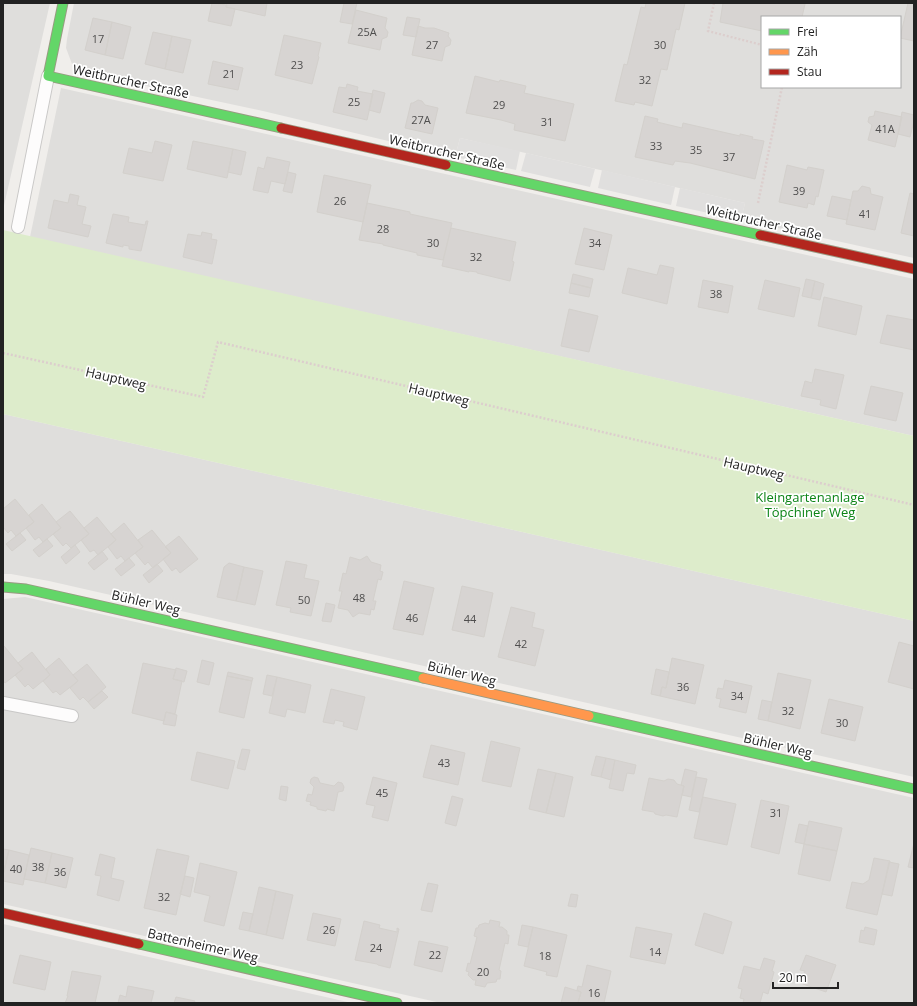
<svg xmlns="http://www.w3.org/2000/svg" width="917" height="1006" font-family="'Open Sans',sans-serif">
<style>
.residential{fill:#dfdedc;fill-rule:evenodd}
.grass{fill:#ddeccb}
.parking{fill:#e0dfde}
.building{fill:#d7d4d2;stroke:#d3d0cc}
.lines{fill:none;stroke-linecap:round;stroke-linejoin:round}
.lane-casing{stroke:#c9c8c7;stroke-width:14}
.fast-casing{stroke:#999a82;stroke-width:11}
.slow-casing{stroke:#999a82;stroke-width:11}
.jam-casing{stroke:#999a82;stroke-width:11}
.path{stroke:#dccecd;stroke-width:2.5;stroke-dasharray:2 2;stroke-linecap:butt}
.lane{stroke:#fdfcfc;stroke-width:12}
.fast{stroke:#63d668;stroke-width:9}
.slow{stroke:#ff974d;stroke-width:9}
.jam{stroke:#b3261e;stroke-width:9}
.labels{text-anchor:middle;stroke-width:3.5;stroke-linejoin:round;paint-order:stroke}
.number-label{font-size:11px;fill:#4f4e4e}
.street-label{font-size:13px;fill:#222;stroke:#fff}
.park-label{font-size:13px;fill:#0c8416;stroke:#fff}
</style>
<rect width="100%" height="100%" fill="#f0eeeb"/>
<path class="residential" d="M3,3H50L3,210Z
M74,3H914V258L741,220L745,203L460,138L455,157L263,111L85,73L78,69L72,64L66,48L67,39ZM762,17H900V87H762Z
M61,88L914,279V436L30,237Z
M3,414L914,621V777L49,581L11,574H3Z
M25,597L914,798V1003H441L3,904V599Z
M3,924L352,1003H3Z"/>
<path class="grass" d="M3,230L914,436V621L3,414Z"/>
<path class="parking" d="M460,138L520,151L516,170L455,157Z
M526,153L595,169L590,187L521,171Z
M602,170L675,187L671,205L598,188Z
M680,188L745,203L741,220L676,206Z"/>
<path class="building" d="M212,3L227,5L226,7L235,9L231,26L208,21Z
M227,3H267L265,16L226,7Z
M344,3H357L352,24L340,22Z
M646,3H685L679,30L676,29L667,70L661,69L652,106L635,102L634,105L615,101L624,64L627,65L641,7L645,8Z
M723,3H800L805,4L802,17H762V31L720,22Z
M908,3L914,4V41L900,38Z
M356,10L387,18L385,28L388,32L387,37L382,39L380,50L348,43Z
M407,17L420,19L416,37L403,35Z
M93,18L112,22L105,55L85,50Z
M112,22L131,27L123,59L105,55Z
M418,26L425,28H434L449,33L448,36L451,40L450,45L445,47L442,61L412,55Z
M153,32L172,36L165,69L145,64Z
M284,35L321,43L318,56L319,57L312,84L275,75Z
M172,36L191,40L183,73L165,69Z
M213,61L243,68L238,90L208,84Z
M475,76L499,82L500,80L526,86L524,93L574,104L565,141L514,130L515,124L501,120L466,113Z
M347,84L358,87L357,91L373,94L367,120L333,112L339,87L346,88Z
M373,90L385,93L380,113L369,110Z
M418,100L422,101L425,105L438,108L432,134L405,128L411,103H413Z
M875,111L902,117L895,147L868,140L872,125L868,122L869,117L874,116Z
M902,112L914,115V121L910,137L898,134Z
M645,116L658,119L657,122L682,128L683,123L740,136V134L753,137L752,139L764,141L755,179L690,163L675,161L673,165L635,157Z
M155,141L172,145L163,181L123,173L129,148L152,153Z
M193,141L233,149L227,178L187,169Z
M233,149L246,152L241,175L228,172Z
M267,157L290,162L285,184L271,181L268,193L253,190L258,167L264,169Z
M787,165L807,170L808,167L824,170L818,197L816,196L814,205L808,203L807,208L779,202Z
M288,172L296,174L292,193L283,191Z
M324,175L371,185L363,222L317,212Z
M862,186L870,188L871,194L883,197L875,230L846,224L853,191H858Z
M910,193L914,194V236L901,233Z
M70,194L79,196L77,205L86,207L82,224L91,226L88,237L48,228L54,200L68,203Z
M832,196L851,200L847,220L827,216Z
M367,203L410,212V214L452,223L443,260L417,255V253L383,245V244L359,240Z
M113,214L129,217L128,222L145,225L146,221H148L141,251L129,249V246L123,245V247L106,243Z
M451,228L516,242L512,261L514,262L510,281L477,273V272L469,271V272L442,266Z
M584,228L612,235L604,270L575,264Z
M202,232L212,234L211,239L217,240L212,264L183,257L188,234L201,236Z
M660,265L674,268L667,304L622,293L628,268L657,275Z
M573,274L593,279L591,288L571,283Z
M806,279L815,281L811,298L802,296Z
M703,280L733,286L728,313L698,307Z
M765,280L800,288L794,317L758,309Z
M815,281L824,284L820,300L811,298Z
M571,283L591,288L589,297L569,293Z
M824,297L862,306L856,335L818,326Z
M569,309L598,316L589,352L561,346Z
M887,315L914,320V350L880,343Z
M815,369L844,375L836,409L820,405L821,400L801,396L805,381L812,383Z
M871,386L903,393L896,421L864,414Z
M15,499L34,522L16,536L11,530L8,533L3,527V509Z
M42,504L61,528L43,542L39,537L35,540L26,528L34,522L29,515Z
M70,511L89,534L71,548L66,543L63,546L53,534L61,528L56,522Z
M97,517L116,540L98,555L94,550L90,552L81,540L89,534L84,528Z
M124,523L143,547L125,561L121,556L117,559L108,547L116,540L111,534Z
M152,530L171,553L153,568L148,562L145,565L135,553L143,547L138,540Z
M20,533L26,540L12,551L6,544Z
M179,536L198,559L180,573L176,568L172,571L163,559L171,553L165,547Z
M47,539L53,546L39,557L33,550Z
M75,545L80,552L66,564L61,557Z
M102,551L108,559L94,570L88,563Z
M367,556L371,562L381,565L380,571L383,572L381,580L378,579L373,601H376L374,610L371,609L370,615L359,613L353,617L348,610L338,608L342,591H339L343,573L346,574L350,557L360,560Z
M129,558L135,565L121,576L115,569Z
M286,561L307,565L304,578L319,581L311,616L290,612L291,608L276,605Z
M229,563L244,567L236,601L217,597L224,567Z
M157,564L163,571L149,583L143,575Z
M244,567L263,571L255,605L236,601Z
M404,581L434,588L423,635L393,629Z
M462,586L493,593L484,637L452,630Z
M326,603L335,605L331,622L322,621Z
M511,607L535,613L532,627L544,630L535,666L498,657Z
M899,642L914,646V689L888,682Z
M4,646L23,669L5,683L3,680V647Z
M32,652L50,675L33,689L28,684L25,687L15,675L23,669L18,663Z
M59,658L78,681L60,695L56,691L53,693L43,681L50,675L46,669Z
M672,658L704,665L695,704L660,696L662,687L666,688Z
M202,660L214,663L209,685L197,682Z
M143,663L176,670L173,679L182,681L175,714L166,712L164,721L132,713Z
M87,664L106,687L88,702L83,697L80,700L70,688L78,681L73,675Z
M176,668L187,671L184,682L173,679Z
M656,669L669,672L666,688L662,687L660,696L651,694Z
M228,672L253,678L252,681L227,676Z
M778,673L811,680L800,729L768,721Z
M267,675L277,677L272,696L263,694Z
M227,676L252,681L244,718L219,712Z
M277,677L311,685L305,713L287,709L285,717L269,713Z
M725,680L752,686L746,713L719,707L721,699L716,698L718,688L723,689Z
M331,689L365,697L357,730L343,726L344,722L335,720L334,724L323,722Z
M102,691L108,697L94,709L88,702Z
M829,699L863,707L855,741L821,733Z
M762,700L772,702L768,721L758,719Z
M166,712L177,715L175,726L163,724Z
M491,741L520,748L511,787L482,781Z
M431,745L465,753L458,785L423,777Z
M242,749L250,750L245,770L237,768Z
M197,752L235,761L228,789L191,780Z
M596,756L606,758L601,777L591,775Z
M606,758L615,760L611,780L601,777Z
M615,760L636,765L634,774L627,773L623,791L609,788Z
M538,769L556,773L546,813L529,809Z
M685,769L697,772L691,797L682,795L684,786L681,785Z
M556,773L573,777L564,817L546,813Z
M314,777L318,778L320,783L334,786L338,782L342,783L344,787L343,791L338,792L334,811L327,809L326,811L317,809V807L310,805L311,802L306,801L308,794L312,795L314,787L310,783L311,779Z
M373,777L397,783L388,821L372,817L375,806L366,804Z
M696,777L707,779L699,812L689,810Z
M649,778L664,781L668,779L674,780L677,784L684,786L677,817L666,815L663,816L655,814L654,812L642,810Z
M281,786L288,787L286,801L279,799Z
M452,796L463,799L456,826L445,823Z
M703,797L736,804L727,845L694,838Z
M761,800L789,806L779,854L751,847Z
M809,821L842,828L837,851L804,844Z
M799,824L808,826L804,844L795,842Z
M914,843V868L908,867Z
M804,844L837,851L830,881L798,874Z
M31,848L52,853L45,883L24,879Z
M3,849L9,850L3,875Z
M157,849L189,856L176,915L144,908Z
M9,850L29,855L23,885L3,881V875Z
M52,853L73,858L66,888L45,883Z
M100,854L115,858L111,878L124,881L119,901L97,895L101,876L95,875Z
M874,858L890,861L877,915L846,908L852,882L863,884L869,880Z
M889,862L899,864L892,896L882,894Z
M200,863L237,872L224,926L204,921L210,896L194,892Z
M185,876L194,878L190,897L180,894Z
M428,883L438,885L432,912L421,910Z
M259,887L276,891L266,935L249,931Z
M276,891L293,895L283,939L266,935Z
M571,894L578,895L576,907L568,906Z
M243,912L253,914L249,931L239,929Z
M313,913L341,919L335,946L307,940Z
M704,913L732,922L723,954L695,945Z
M490,920L500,922L499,927H502L507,931V935H509L508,944L505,943L499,970L501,971L500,979H497L496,982L487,983L485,987L475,985L476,980H473L468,975L469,972L466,971L468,963L470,964L477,937L474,936L476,928H478L479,925L485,923L489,924Z
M364,921L380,925L379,928L397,932V928L399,929L390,968L378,965L377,964L355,960Z
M522,925L533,927L528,947L518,945Z
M533,927L567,935L557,977L546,975L547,972L524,966Z
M636,927L672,934L665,964L630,957Z
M865,927L877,930L874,945L859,942L861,930L864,931Z
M419,941L448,947L442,972L414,965Z
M20,955L51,962L45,990L13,983Z
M806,955L836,965L826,992L800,983L805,971L800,970Z
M764,958L775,961L772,971L774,972L768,994L763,992L760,1003H743L744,999L740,998L742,989L738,988L744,966L760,970Z
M587,965L611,971L604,1003H578L581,992L577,990L578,986L582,987Z
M72,971L101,976L95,1003H65L68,996H67Z
M128,986L154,991L151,1003H118L120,995L126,997Z
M565,987L581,992L578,1003H561Z
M176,997L195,1001L194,1003H174Z"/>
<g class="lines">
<defs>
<path id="lane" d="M18,227L48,76
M3,703L72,716"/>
<path id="fast" d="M63,3L48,76L281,128
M446,165L760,235
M3,587L26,589L423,678
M589,716L914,789
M139,944L397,1003"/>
<path id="slow" d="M423,678L589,716"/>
<path id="jam" d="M281,128L446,165
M760,235L914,269
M3,913L139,944"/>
</defs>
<use href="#lane" class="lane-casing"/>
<use href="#fast" class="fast-casing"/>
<use href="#slow" class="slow-casing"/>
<use href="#jam" class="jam-casing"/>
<path class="path" d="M714,3L708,31L762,45
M758,203L782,87
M3,353L203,397L218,342L914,505"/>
<use href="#lane" class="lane"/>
<use href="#fast" class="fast"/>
<use href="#slow" class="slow"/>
<use href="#jam" class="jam"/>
</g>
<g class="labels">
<g class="number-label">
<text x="367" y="36">25A</text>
<text x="98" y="43">17</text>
<text x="432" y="49">27</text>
<text x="660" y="49">30</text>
<text x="297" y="69">23</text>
<text x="229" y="78">21</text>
<text x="645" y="84">32</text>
<text x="354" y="106">25</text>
<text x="499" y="109">29</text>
<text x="421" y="124">27A</text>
<text x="547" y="126">31</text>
<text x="885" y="133">41A</text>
<text x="656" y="150">33</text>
<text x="696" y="154">35</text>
<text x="729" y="161">37</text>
<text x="799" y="195">39</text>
<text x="340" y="205">26</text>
<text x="865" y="218">41</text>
<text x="383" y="233">28</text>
<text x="433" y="247">30</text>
<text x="595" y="247">34</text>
<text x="476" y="261">32</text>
<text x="716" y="298">38</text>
<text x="359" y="602">48</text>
<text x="304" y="604">50</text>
<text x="412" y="622">46</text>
<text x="470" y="623">44</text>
<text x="521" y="648">42</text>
<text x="683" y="691">36</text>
<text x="737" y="700">34</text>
<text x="788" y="715">32</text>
<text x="842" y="727">30</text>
<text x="444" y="767">43</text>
<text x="382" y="797">45</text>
<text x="776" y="817">31</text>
<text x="38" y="871">38</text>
<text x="16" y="873">40</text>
<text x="60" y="876">36</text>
<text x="164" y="901">32</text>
<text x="329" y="934">26</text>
<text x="376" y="952">24</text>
<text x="655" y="956">14</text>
<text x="435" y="959">22</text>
<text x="545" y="960">18</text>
<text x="483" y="976">20</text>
<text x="594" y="997">16</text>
</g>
<g class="street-label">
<text transform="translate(131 81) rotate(12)" y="5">Weitbrucher Straße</text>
<text transform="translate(447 152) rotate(13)" y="5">Weitbrucher Straße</text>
<text transform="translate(764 222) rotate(13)" y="5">Weitbrucher Straße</text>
<text transform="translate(116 378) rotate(13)" y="5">Hauptweg</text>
<text transform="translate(439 394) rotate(13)" y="5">Hauptweg</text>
<text transform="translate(754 468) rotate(13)" y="5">Hauptweg</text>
<text transform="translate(146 602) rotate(13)" y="5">Bühler Weg</text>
<text transform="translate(462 673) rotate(13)" y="5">Bühler Weg</text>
<text transform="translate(778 745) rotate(13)" y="5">Bühler Weg</text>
<text transform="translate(203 945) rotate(13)" y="5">Battenheimer Weg</text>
</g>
<g class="park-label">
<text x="810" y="502">Kleingartenanlage<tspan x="810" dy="15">Töpchiner Weg</tspan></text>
</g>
</g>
<rect width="917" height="1006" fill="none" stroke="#222222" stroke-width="8"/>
<rect x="761" y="16" width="140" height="72" fill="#ffffff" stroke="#a7a7a7"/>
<rect x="769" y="29" width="20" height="6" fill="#63d668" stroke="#a7a7a7"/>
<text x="797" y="36" font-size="12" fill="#222222">Frei</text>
<rect x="769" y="49" width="20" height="6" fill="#ff974d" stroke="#a7a7a7"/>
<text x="797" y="56" font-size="12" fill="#222222">Zäh</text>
<rect x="769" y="69" width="20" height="6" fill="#b3261e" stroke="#a7a7a7"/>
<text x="797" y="76" font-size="12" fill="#222222">Stau</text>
<path d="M773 982v6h65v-6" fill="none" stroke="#222222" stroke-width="2"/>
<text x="779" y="982" font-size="12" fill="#222222" stroke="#ffffff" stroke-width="3" paint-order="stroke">20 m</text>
</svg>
